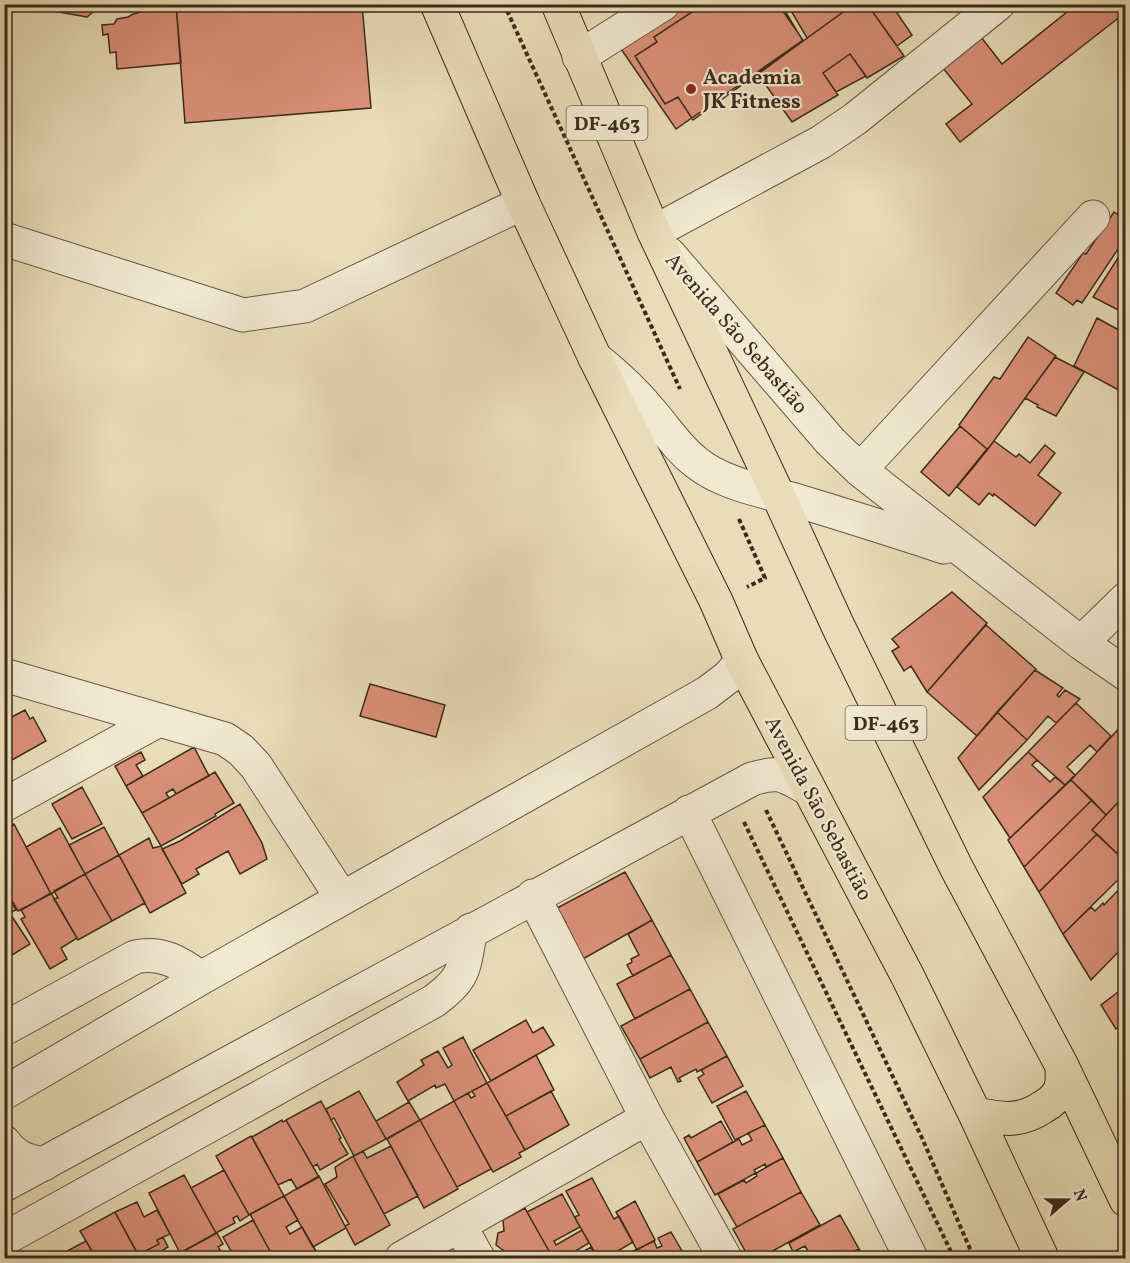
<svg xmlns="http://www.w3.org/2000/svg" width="1130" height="1263" font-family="Vollkorn,serif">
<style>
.building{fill:#db9079;stroke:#3d2a1a;stroke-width:1.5}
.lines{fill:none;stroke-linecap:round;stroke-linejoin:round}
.minor-casing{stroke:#685742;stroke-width:35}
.major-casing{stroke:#3d2a1a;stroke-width:35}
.path{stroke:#3d2a1a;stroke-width:4;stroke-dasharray:4.5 3;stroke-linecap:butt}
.minor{stroke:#f1e9d2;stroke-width:33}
.major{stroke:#e9ddb9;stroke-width:33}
.poi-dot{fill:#8f2418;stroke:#f1e9d2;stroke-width:2}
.labels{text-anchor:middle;stroke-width:4.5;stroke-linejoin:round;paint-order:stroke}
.shield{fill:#f1e9d2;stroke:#736351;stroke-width:1.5}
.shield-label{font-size:20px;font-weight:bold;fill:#3d2a1a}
.poi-label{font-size:21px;font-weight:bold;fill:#3d2a1a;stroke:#f1e9d2;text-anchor:start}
.street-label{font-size:21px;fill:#3d2a1a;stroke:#f1e9d2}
</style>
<rect width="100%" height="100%" fill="#e9ddb9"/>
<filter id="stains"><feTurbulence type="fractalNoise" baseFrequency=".00333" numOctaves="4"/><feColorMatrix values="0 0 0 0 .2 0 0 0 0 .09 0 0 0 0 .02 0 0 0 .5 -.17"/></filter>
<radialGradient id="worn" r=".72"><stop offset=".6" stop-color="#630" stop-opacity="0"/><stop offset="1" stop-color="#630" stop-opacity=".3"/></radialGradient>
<path class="building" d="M13,4H98V8L87,17Z
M156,4H176L181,63L117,69L116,52L110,53L108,34L103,35L102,25L114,24L117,19L128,17L133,14L138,13V12L146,11V8H156Z
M176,4H362L371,108L185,123Z
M688,4H778L803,40L676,129L621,49Z
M704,4H781L803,41L693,120L678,97L665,104L635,56L657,42L654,37Z
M787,4H842L846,10L807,38Z
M854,4H867L904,56L867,78L850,54L823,73L838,95L792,122L758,74Z
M867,4H891L912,35L897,46Z
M1077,4H1126V12L960,142L946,124L972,104L942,67L981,37L1002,64Z
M850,54L866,76L836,92L823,73Z
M1114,212L1126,220V237L1082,303L1077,300L1073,305L1056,293L1083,253L1086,254Z
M1123,250L1126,251V314L1093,297Z
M1097,318L1126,334V394L1074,366Z
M1028,337L1056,356L988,449L967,475L987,449L959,425L994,377L1000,379Z
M1055,357L1084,372L1056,416L1037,407L1038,405L1025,398Z
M960,426L987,449L949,496L921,472Z
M994,441L1016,457L1019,454L1030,463L1045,445L1055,453L1038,475L1061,493L1035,526L994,494L993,496L989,493L979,505L957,487Z
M952,592L987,623L927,692L911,666L904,671L892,651L899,647L892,639Z
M986,625L1036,669L977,736L927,692Z
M1035,670L1063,688L1057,695L1059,697L1065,690L1080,699L1056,723L1048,716L1027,740L997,712Z
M370,684L445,705L436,737L360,716Z
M1076,703L1111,736L1097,752L1090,745L1067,767L1075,775L1065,785L1028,752Z
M25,710L30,719L33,717L46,741L12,760L4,747V721Z
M997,712L1027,740L979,790L958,758Z
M1126,721V794L1106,815L1071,780Z
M194,747L209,776L176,794L173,789L166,793L169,798L142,813L126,786Z
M141,752L145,760L136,765L143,776L126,786L115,766Z
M1028,752L1037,760L1032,765L1050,782L1055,777L1065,785L1010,838L983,797Z
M215,772L234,803L215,814L216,816L161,846L142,813Z
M1071,780L1092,800L1024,867L1008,840Z
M82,787L102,824L72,839L52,804Z
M1126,794V862L1092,830Z
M1092,800L1106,815L1092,830L1097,834L1039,892L1024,867Z
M240,804L262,843L267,859L240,874L228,851L196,869L199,874L182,884L162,849L180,841Z
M14,824L51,894L18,911L4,887V829Z
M104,827L119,855L85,874L69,845Z
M60,828L85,874L51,894L26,847Z
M1097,834L1126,862V872L1063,934L1039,892Z
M149,838L153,848L161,846L186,893L150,913L119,855Z
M119,855L145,903L112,921L85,874Z
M625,872L652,920L583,959L563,924L566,923L557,908Z
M85,874L112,921L78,940L54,899L58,898L54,891Z
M1126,882V944L1091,980L1063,934L1091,907L1095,911L1103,903L1104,905Z
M4,887L16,910L4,916Z
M51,893L77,938L61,948L67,959L50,969L21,919L25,917L21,910Z
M11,915L30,944L4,960V919Z
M652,920L671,955L633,976L627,965L632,962L631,959L639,955L628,934Z
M671,955L690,989L635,1019L617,984Z
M1126,986V1022L1116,1029L1101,1005Z
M690,989L708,1022L640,1059L621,1026Z
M526,1020L533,1033L543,1027L554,1045L491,1081L473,1050Z
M708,1022L727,1056L697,1072L696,1069L679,1078L681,1081L678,1082L671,1067L650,1078L640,1059Z
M463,1037L487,1083L454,1101L445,1084L436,1088L435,1085L408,1101L397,1082L424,1065L421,1060L438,1051L448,1068L452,1065L443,1048Z
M536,1055L554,1090L506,1116L487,1083Z
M727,1056L743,1086L712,1103L698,1078L704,1074L701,1070Z
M487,1083L525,1150L519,1153L521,1157L493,1172L454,1101L468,1093L471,1098L475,1096L472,1091Z
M359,1091L386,1139L354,1156L334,1118L331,1120L326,1109Z
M551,1091L569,1125L525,1150L506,1116Z
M746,1091L765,1125L735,1140L717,1106Z
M321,1101L341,1138L339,1139L348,1154L320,1170L317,1164L313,1167L286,1120Z
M454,1101L491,1169L457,1187L420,1120Z
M409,1102L420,1120L386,1139L376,1121Z
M282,1120L283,1122L286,1120L319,1177L297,1189L291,1179L278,1185L252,1137Z
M420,1120L458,1189L424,1208L387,1139Z
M721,1121L733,1142L697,1162L684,1138L689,1135L691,1138Z
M765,1125L783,1158L766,1167L765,1164L754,1170L756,1173L715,1195L697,1162L739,1139L742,1145L752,1140L748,1133Z
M251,1136L284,1196L249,1215L216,1156Z
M391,1146L418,1196L384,1214L353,1156L363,1151L367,1158Z
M353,1156L390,1225L355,1245L345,1226L349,1224L325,1184L337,1177L335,1167Z
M783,1158L801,1192L737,1227L718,1194L744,1180L746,1183L757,1176L756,1173Z
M224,1170L249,1215L240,1221L237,1216L233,1218L235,1223L216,1233L191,1188Z
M184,1175L216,1233L180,1253L149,1193Z
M319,1176L346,1228L313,1247L284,1196Z
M592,1178L614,1219L619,1216L633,1242L616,1252L619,1258H598L576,1220L575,1217L579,1215L566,1191Z
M801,1192L820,1225L760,1258H749L733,1229Z
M562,1194L580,1227L554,1241L556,1245L582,1230L589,1243L577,1250L579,1254L591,1247L598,1258H553L527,1212Z
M284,1196L298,1220L286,1227L290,1234L302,1227L320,1258H274L265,1242L250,1214Z
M635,1201L655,1240L637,1250L616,1212Z
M137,1202L144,1217L157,1210L170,1234L157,1240L159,1244L138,1255L115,1212Z
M525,1208L541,1237L553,1258H508L504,1251L496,1245L498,1233L504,1231L503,1220Z
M115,1212L140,1258H96L80,1231Z
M840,1215L859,1249L841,1258H812L805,1246L793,1252L789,1243Z
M253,1220L265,1242L274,1258H235L223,1237Z
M671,1232L686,1258H619L654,1241L657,1248L662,1246L658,1238Z
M217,1233L223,1244L218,1247L225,1258H186L182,1252Z
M163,1237L168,1247L163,1250L167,1257L163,1258H140L138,1255L159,1244L157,1240Z
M86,1241L96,1258H54Z
M859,1249L865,1258H841Z"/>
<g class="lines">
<defs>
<path id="minor" d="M579,57L663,4
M654,232L821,142L855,119L998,4
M4,239L243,315L305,306L523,203
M669,254L830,441L860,470L1081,643L1126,674
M595,358C615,374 634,391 651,412C666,429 678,449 697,463C723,484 764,491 795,500C845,515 895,531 944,547
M860,470L1093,217
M1081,643L1126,599
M4,675L225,739L241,750L256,766L342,898
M4,805L157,721
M689,812L911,1258
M533,896L647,1118L725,1258
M4,1029L135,957C162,951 180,963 201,978
M4,1093L201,978L707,693L728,677L742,661
M4,1142C15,1157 26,1161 44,1164
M4,1185L752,779C781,770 784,776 809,789
M460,1226L478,1258
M4,1239L434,1001C467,977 463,968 471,930
M402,1258L647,1118"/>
<path id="major" d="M437,4L523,203L595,358L716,601L742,661L908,977L975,1114L1042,1258
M558,4L654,232L778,495L838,626L956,867L1062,1066L1126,1200
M975,1114C1002,1119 1019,1123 1043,1107C1050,1103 1057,1097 1060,1090C1063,1083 1062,1073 1062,1066"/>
</defs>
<use href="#minor" class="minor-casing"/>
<use href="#major" class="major-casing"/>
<path class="path" d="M504,4L680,389
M739,519L765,578L747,587
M766,810L922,1138L974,1258
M744,822L954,1258"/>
<use href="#minor" class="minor"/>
<use href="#major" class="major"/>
</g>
<circle class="poi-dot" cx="691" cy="89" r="6"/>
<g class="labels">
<g class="shield">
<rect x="566.5" y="106" width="81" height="34" rx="4.5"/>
<rect x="845.5" y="706" width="81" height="34" rx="4.5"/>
</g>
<g class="shield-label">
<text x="607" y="130">DF-463</text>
<text x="886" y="730">DF-463</text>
</g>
<g class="poi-label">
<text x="703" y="84">Academia<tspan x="703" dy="24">JK Fitness</tspan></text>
</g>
<g class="street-label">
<text transform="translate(737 333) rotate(49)" y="7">Avenida São Sebastião</text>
<text transform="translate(819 808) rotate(62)" y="7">Avenida São Sebastião</text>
</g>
</g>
<rect width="1130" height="1263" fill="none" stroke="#e9ddb9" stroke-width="24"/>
<rect x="6" y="6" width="1118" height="1251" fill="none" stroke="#3d2a1a" stroke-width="3"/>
<rect x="12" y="12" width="1106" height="1239" fill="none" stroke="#3d2a1a" stroke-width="1.5"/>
<g transform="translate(1067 1200) rotate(70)" stroke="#f1e9d2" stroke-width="4.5" paint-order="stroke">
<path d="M0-4.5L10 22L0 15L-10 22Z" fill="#3d2a1a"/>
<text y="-9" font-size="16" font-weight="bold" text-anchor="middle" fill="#3d2a1a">N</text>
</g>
<rect width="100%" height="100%" filter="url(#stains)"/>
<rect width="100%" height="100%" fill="url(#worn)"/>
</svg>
